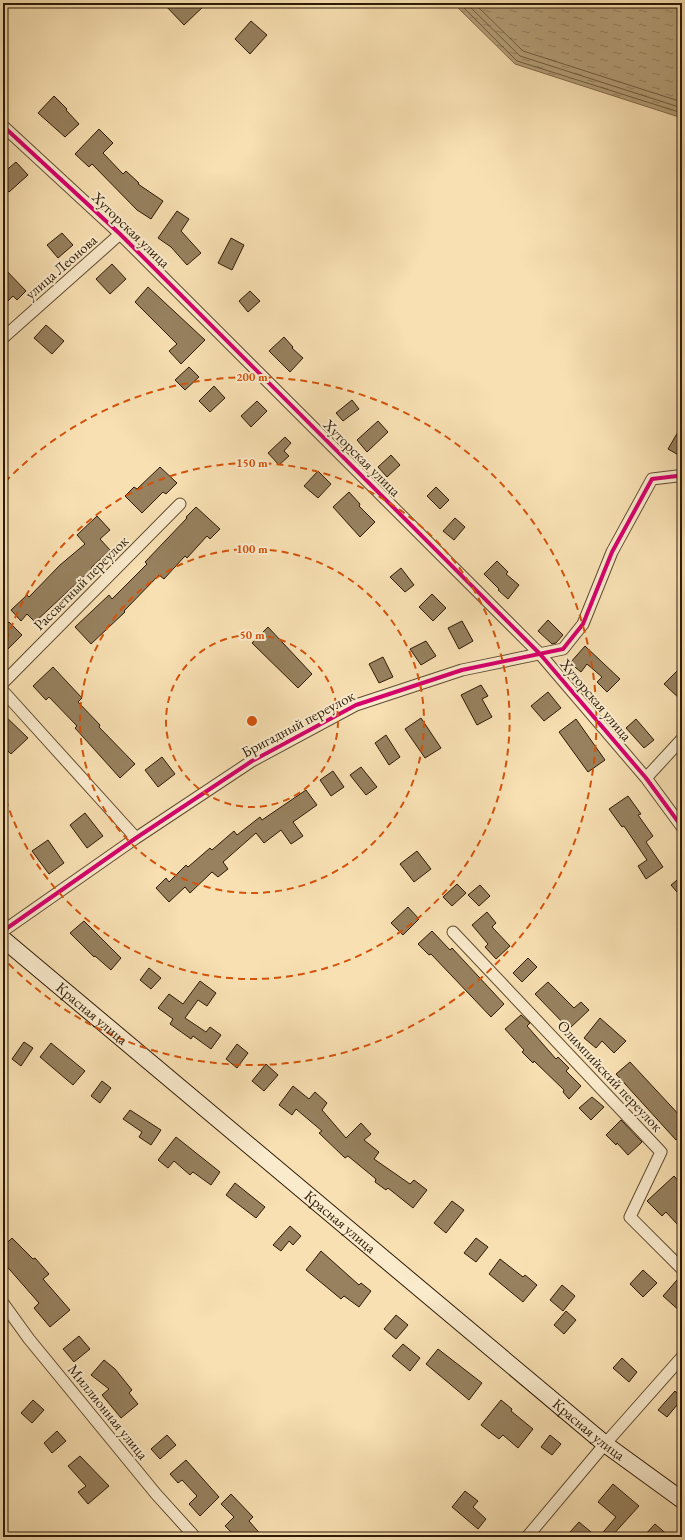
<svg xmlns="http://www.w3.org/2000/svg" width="685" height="1540" font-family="'EB Garamond',serif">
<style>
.water{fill:url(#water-ripples);stroke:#7e6949}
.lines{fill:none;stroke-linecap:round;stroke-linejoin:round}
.shore{stroke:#705c3e;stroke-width:1}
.building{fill:#97815f;stroke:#2e1a05}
.minor-casing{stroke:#604c30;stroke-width:13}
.secondary-casing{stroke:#2e1a05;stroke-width:18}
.minor{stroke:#faebcd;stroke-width:11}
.secondary{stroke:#faebcd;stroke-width:16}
.cycleway-casing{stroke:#faebcd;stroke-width:6}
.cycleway{stroke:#d6006c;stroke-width:4}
.ring{fill:none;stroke:#d5530b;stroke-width:2;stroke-dasharray:7 5}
.labels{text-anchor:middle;stroke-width:4;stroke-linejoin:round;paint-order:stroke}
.street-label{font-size:15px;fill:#2e1a05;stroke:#faebcd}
.centre{fill:#d5530b;stroke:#faebcd;stroke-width:2}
.ring-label{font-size:12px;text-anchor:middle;font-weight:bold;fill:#d5530b;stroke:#faebcd;stroke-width:4;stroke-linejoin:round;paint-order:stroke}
</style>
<defs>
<pattern id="water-ripples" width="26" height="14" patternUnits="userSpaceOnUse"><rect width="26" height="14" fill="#b39d77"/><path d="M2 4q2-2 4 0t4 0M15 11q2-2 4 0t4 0" fill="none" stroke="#927f60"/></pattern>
</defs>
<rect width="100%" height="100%" fill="#f8e0b2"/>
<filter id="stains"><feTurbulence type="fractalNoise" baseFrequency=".005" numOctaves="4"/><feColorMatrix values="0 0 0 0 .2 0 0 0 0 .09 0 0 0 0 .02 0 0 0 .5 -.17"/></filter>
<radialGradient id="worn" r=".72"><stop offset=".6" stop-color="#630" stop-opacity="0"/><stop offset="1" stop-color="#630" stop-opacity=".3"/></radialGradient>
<path class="water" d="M453,3H682V118L515,64Z"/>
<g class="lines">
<path class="shore" d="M459,3L517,61L682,113
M466,3L520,56L682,108
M474,3L523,51L682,102"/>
</g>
<path class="building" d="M163,3H207L184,25Z
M251,21L267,35L250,54L235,39Z
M54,96L67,109L66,110L79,124L65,137L38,113Z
M99,129L113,143L103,153L123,174L126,171L139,183L138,184L163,201L151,219L137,210L92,164L89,167L75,154Z
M16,162L28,175L9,192L3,186V173Z
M177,211L189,219L181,231L201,253L187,265L171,247L158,238Z
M62,233L73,245L58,258L47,245Z
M231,238L244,245L232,270L218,263Z
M112,264L126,279L110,294L96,279Z
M3,267L26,291L17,300L13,296L3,306Z
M148,287L205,340L181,364L169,351L177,344L135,302Z
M250,291L260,301L248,312L239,301Z
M46,325L64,341L52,354L34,338Z
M284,337L293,347L292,348L303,358L290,372L269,351Z
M189,367L199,377L185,390L175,380Z
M214,386L225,398L210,412L199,401Z
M352,400L359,409L343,421L336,413Z
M257,401L267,411L251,427L241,416Z
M378,421L388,432L367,452L357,440Z
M682,425V457L668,449Z
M285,437L291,443L284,451L289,456L279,465L268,453Z
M391,455L400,465L387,477L378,467Z
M160,467L177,483L166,494L163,492L142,513L125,496L134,487L137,489Z
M318,471L331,484L318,498L304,486Z
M436,487L449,500L440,509L427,496Z
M349,492L360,504L359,506L375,522L360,537L333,507Z
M196,507L220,529L210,539L207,536L187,558L185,556L164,579L159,575L124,611L125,612L91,644L75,627L109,595L112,599L147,564L145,562L187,518L186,517Z
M97,516L110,530L100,539L110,550L91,568L92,569L35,622L27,614L21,621L11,610L27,595L29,597L60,565L85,544L77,535Z
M455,518L465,527L454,540L443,531Z
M497,561L508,572L506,574L519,585L508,599L498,590L499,589L484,574Z
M401,568L414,585L405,592L390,577Z
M432,594L446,608L433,621L419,607Z
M548,620L563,635L556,643L552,644L538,631Z
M462,621L473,641L459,649L448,628Z
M9,622L22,635L3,654V627Z
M268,627L312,674L298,688L252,643Z
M426,641L436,656L421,665L410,649Z
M585,646L620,679L607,692L597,682L602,677L587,664L581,672L570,663Z
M383,657L393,677L379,683L369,664Z
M682,666V701L664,684Z
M53,667L82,698L78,702L100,725L99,727L135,764L120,778L75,728L77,726L49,697L46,700L33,686Z
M481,685L488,696L482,699L492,717L477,725L461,695Z
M548,692L561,708L544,721L531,706Z
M3,714L28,738L11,754L3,746Z
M421,718L441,748L425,758L405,729Z
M576,719L605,760L588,772L559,732Z
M636,719L654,740L644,748L626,728Z
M386,735L400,757L389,765L375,743Z
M162,757L175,774L158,787L145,770Z
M361,767L377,787L366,795L350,775Z
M333,771L344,787L331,796L320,780Z
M306,790L317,805L293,822L303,836L291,844L281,830L264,843L256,833L223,862L228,869L218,877L212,872L190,893L185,887L169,902L156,888L166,878L169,882L186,865L188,867L210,848L212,850L234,831L237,835L260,817L262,820Z
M628,796L641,814L638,815L653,836L646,842L663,867L646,879L638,866L647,860L624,826L622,827L609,809Z
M85,813L103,836L87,848L70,825Z
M48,840L64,863L49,874L32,851Z
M417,851L431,869L414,882L400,864Z
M682,876V898L671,885Z
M457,884L466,893L452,906L443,897Z
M480,885L490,896L479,906L468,895Z
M408,907L419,919L403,935L391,923Z
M487,912L496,923L492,927L510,946L496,959L485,947L488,944L472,925Z
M84,921L121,958L111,970L95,956L94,957L70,933Z
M432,931L450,950L452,948L504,1004L491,1017L431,954L429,955L418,944Z
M528,958L537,967L522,982L513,973Z
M149,968L161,978L151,989L140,980Z
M200,981L216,993L207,1006L198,1000L185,1018L206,1032L210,1027L221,1035L211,1049L193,1036L191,1039L170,1024L173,1019L158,1008L169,994L183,1004Z
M548,982L574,1008L581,1002L589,1010L569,1029L535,994Z
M521,1015L530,1023L527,1026L556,1059L558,1057L569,1068L566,1071L581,1086L569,1099L563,1092L564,1090L534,1061L533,1063L522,1052L524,1050L505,1029Z
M600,1018L626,1041L614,1053L602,1041L596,1048L584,1038Z
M24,1042L33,1048L21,1066L12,1059Z
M51,1043L85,1071L73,1085L40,1057Z
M237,1044L248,1053L237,1068L226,1059Z
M630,1062L682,1118V1134L676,1140L616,1074Z
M266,1064L278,1075L264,1091L252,1081Z
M102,1081L111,1088L100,1103L91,1096Z
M293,1086L309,1099L315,1092L327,1103L322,1110L346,1138L361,1123L371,1134L364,1140L379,1152L374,1159L410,1184L414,1180L427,1190L413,1208L388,1188L386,1190L375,1182L376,1179L348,1156L345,1158L319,1133L322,1131L296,1109L292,1115L279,1105Z
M592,1097L604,1107L591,1120L579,1108Z
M130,1110L161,1130L151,1145L139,1137L142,1132L123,1119Z
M621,1120L642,1142L628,1155L617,1143L616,1145L606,1135Z
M176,1137L220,1172L211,1185L193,1172L190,1175L174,1161L168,1168L158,1160Z
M674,1176L682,1185V1219L677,1224L666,1212L662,1216L647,1201Z
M235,1183L265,1207L256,1218L226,1195Z
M452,1201L464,1210L446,1233L434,1223Z
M290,1226L301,1236L293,1245L289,1241L281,1251L273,1245Z
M12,1238L33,1259L35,1258L49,1274L43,1279L70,1310L50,1327L34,1308L39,1303L3,1262V1247Z
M476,1238L488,1247L476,1262L464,1253Z
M321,1251L359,1285L361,1283L371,1291L359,1307L344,1296L341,1299L306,1270Z
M500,1259L523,1277L525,1275L537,1285L523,1302L489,1274Z
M643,1270L657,1283L643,1297L630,1284Z
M677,1280L682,1285V1313L663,1296Z
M562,1285L575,1296L563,1311L550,1300Z
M566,1311L576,1320L564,1334L554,1325Z
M396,1315L408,1325L396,1339L384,1329Z
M79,1336L90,1349L74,1362L63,1349Z
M403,1344L420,1358L410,1371L392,1356Z
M438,1349L482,1383L469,1400L426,1364Z
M622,1358L637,1372L629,1382L613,1368Z
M104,1360L115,1369L132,1390L129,1393L138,1404L121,1418L102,1395L109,1389L91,1375Z
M675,1391L682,1399L667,1417L658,1410Z
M33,1400L44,1410L32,1423L21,1413Z
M501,1400L512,1409L511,1411L533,1429L518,1448L503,1435L499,1439L481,1425Z
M57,1431L66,1441L52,1453L44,1443Z
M167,1435L176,1445L160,1459L151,1449Z
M550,1435L561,1444L552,1455L541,1447Z
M80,1456L109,1486L88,1504L78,1492L86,1486L68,1466Z
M186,1460L219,1497L200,1516L189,1504L197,1496L182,1480L178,1483L170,1474Z
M613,1484L639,1506L611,1537H599L616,1517L598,1502Z
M465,1491L478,1501L473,1507L486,1519L478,1529L452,1507Z
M231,1494L253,1517L249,1521L263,1537H236L225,1526L234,1517L221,1504Z
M579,1522L597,1537H576L570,1532Z
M655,1524L670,1537H643Z"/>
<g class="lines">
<defs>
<path id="minor" d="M3,126L120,234L540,654L646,778L682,827
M3,338L120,234
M3,683L180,504
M3,691L136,838
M646,778L682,739
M3,931L136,838L252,761L356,705L462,670L563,649L583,624L612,552L652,479L677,476L682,478
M453,932L661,1152L630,1217L682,1269
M3,1303L29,1339L156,1494L195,1537
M527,1537L605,1444L682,1357"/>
<g id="secondary">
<path id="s1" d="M3,939L605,1444L682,1500"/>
</g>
</defs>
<use href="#minor" class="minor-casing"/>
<use href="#secondary" class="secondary-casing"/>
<use href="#minor" class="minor"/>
<use href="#secondary" class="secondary"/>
<defs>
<path id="cycleway" d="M3,126L120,234L540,654L646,778L682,827
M3,931L136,838L252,761L356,705L462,670L563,649L583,624L612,552L652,479L677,476L682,478"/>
</defs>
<use href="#cycleway" class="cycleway-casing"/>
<use href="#cycleway" class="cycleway"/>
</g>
<g class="ring">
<circle cx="252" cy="721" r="86"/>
<circle cx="252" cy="721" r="172"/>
<path d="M3 652A258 258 0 1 1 3 790"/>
<path d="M5 482A344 344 0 1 1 5 960"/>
</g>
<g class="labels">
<g class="street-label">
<text transform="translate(131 230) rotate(44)" y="5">Хуторская улица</text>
<text transform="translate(61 267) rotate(-41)" y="5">улица Леонова</text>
<text transform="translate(362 458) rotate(45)" y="5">Хуторская улица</text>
<text transform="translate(81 583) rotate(-45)" y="5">Рассветный переулок</text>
<text transform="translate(596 700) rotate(50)" y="5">Хуторская улица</text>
<text transform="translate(298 724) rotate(-28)" y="5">Бригадный переулок</text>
<text dy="5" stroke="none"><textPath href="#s1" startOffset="116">Красная улица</textPath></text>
<text transform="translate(610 1076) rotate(47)" y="5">Олимпийский переулок</text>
<text dy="5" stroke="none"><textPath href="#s1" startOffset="440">Красная улица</textPath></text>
<text transform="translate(108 1412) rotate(51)" y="5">Миллионная улица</text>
<text dy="5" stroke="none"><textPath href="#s1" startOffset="764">Красная улица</textPath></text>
</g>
</g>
<circle cx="252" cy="721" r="6" class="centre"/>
<g class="ring-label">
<text x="252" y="381">200 m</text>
<text x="252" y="467">150 m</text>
<text x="252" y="553">100 m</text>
<text x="252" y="639">50 m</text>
</g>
<rect width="685" height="1540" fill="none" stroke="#f8e0b2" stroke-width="16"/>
<rect x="4" y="4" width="677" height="1532" fill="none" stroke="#2e1a05" stroke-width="2"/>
<rect x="8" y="8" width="669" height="1524" fill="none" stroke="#2e1a05"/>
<rect width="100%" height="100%" filter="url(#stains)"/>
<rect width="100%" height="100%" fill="url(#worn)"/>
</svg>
